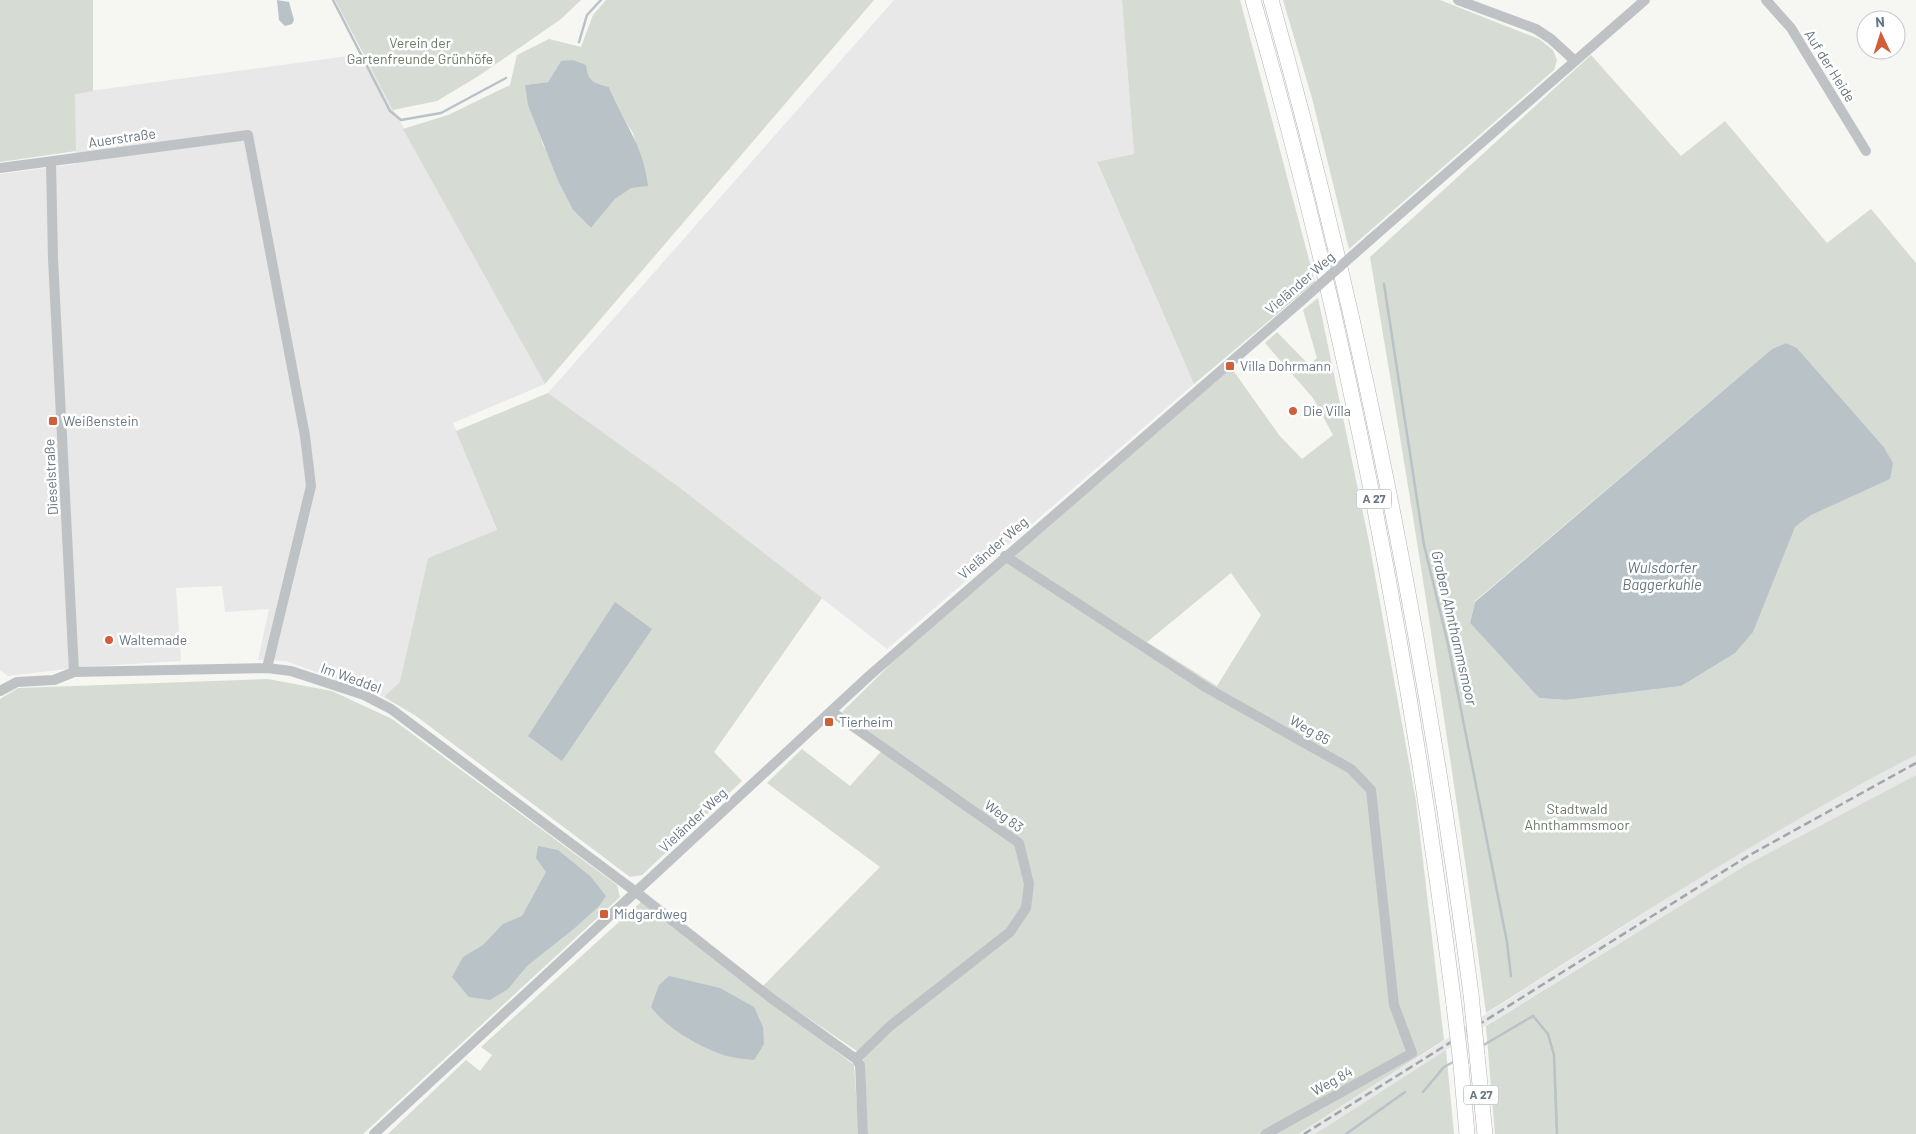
<svg xmlns="http://www.w3.org/2000/svg" width="1916" height="1134" font-family="Barlow,sans-serif">
<style>
.built{fill:#e7e8e7}
.green{fill:#d6dbd3;fill-rule:evenodd}
.water{fill:#b9c2c7}
.lines{fill:none;stroke-linecap:round;stroke-linejoin:round}
.stream{stroke:#b9c2c7;stroke-width:2.5}
.highway-casing{stroke:#b1b5b8;stroke-width:16}
.minor{stroke:#bec2c5;stroke-width:10}
.highway{stroke:#fff;stroke-width:15}
.rail{stroke:#a0a6aa;stroke-width:2.5;stroke-dasharray:8 4;stroke-linecap:butt}
.highway-bridge-casing{stroke:#b1b5b8;stroke-width:16;stroke-linecap:butt}
.minor-bridge{stroke:#bec2c5;stroke-width:10}
.highway-bridge{stroke:#fff;stroke-width:15}
.poi-dot{fill:#d15e38;stroke:#fff;stroke-width:2}
.labels{text-anchor:middle;stroke-width:5;stroke-linejoin:round;paint-order:stroke}
.shield{fill:#fff;stroke:#959fa7;stroke-width:1}
.shield-label{font-size:12px;font-weight:bold;fill:#687681}
.park-label{font-size:14px;fill:#6a7966;stroke:#fff}
.street-label{font-size:14px;fill:#687681;stroke:#fff}
.poi-label{font-size:14px;fill:#687681;stroke:#fff;text-anchor:start}
.water-label{font-size:15px;font-style:italic;fill:#64777e;stroke:#fff}
</style>
<rect width="100%" height="100%" fill="#f6f6f3"/>
<path class="built" d="M894,0H1122L1134,154L1097,163L1194,384L887,649L679,487L548,393Z
M363,54L545,384L453,423L497,531L428,558L400,683L384,697L286,661L258,660L269,609L225,612L222,586L176,588L181,661L83,667L8,676L0,670V174L76,164L75,93Z
M1916,755V775L1746,865L1446,1050L1315,1134H1298L1740,852L1861,783Z"/>
<path class="green" d="M0,0H93V91L75,94L76,151L0,162Z
M335,0H581L561,19L480,75L437,101L393,110Z
M606,0H874L545,384L403,129L448,115L510,85L517,55L549,39L581,47L593,15ZM561,61L587,76L593,83L609,87L618,110L633,133L647,186L631,187L615,199L591,228L573,210L559,183L552,161L543,145L525,85L548,82Z
M1122,0H1240L1315,282L1194,384L1097,162L1134,154Z
M1283,0H1440L1539,39L1553,50L1557,60L1554,70L1349,249L1312,98Z
M1591,55L1681,156L1725,121L1827,243L1871,209L1916,263V755C1767,831 1627,924 1486,1013C1452,760 1413,508 1370,257ZM1786,343L1797,348L1883,446L1811,515L1795,527L1681,686L1566,700L1539,698L1470,623L1475,601L1772,349Z
M1318,298L1369,542L1416,801L1444,1040L1298,1134H868L863,1055L762,987L880,867L767,783L802,749L850,786L886,746L842,712L902,653L1230,366L1279,435L1302,459L1333,435L1313,398L1265,343L1277,332L1309,365L1317,358L1303,310ZM1231,573L1261,615L1217,686L1147,642Z
M548,393L679,487L822,598L714,752L742,781L642,875L630,877L416,716L384,697L400,682L428,558L497,530L456,431Z
M268,679L332,691L392,719L617,885L620,897L363,1134H0V699L18,688Z
M1916,775V1134H1495L1486,1026L1746,865Z
M641,902L854,1065L859,1134H388L466,1060L480,1071L492,1055L481,1047Z
M1446,1050L1454,1134H1315Z"/>
<path class="water" d="M277,0L289,2L294,20L292,24L285,26L279,20Z
M573,60L586,65C588,82 594,83 609,87C624,125 643,143 648,186L631,188L615,199L591,228L573,210L559,183L528,105L525,85L548,82L561,61Z
M1786,343L1797,348L1883,446L1893,463L1890,479L1811,515L1795,527L1753,632L1735,653L1681,686L1566,700L1539,698L1470,623L1475,602L1772,349Z
M615,602L652,629L562,761L528,736Z
M538,846L558,850L591,877L606,896L600,905L576,927L527,966L508,989L490,1000L469,997L452,977L463,957L483,945L503,924L522,916L546,872L536,858Z
M669,976L720,988L754,1007L763,1027L764,1044L754,1060C745,1059 735,1058 726,1056C700,1047 667,1029 651,1007L659,985Z"/>
<g class="lines">
<path class="stream" d="M333,0L390,111L401,120L441,113L506,78
M579,42L587,15L601,0
M1384,284L1424,545L1448,644L1507,942L1511,976
M1482,1046L1533,1016L1548,1034L1554,1055L1557,1134
M1423,1092L1444,1067L1455,1061
M1346,1134L1405,1092"/>
<defs>
<path id="highway" d="M1253,0C1348,329 1411,666 1454,1005
M1271,0C1363,326 1427,658 1471,994
M1477,1055L1485,1134
M1461,1065L1467,1134"/>
</defs>
<use href="#highway" class="highway-casing"/>
<path class="minor" d="M1458,0L1536,29L1551,39L1575,61
M1766,0L1791,28L1866,151
M51,162L53,259L74,672
M0,168L248,135L305,436L311,486L267,668
M1370,240L1645,0
M1005,556L1207,688L1351,769L1371,790L1394,1005L1412,1053L1266,1134
M0,691L17,682L54,680L74,672L267,668L291,671L364,695L391,709L636,892L771,998L856,1059L860,1065L863,1134
M831,711L1019,843L1029,884L1026,908L1010,932L890,1026L856,1059
M374,1134L869,676L1300,302"/>
<use href="#highway" class="highway"/>
<path class="rail" d="M1304,1134L1748,856L1916,763"/>
<defs>
<path id="highway-bridge" d="M1471,994L1477,1055
M1454,1005L1461,1065"/>
</defs>
<use href="#highway-bridge" class="highway-bridge-casing"/>
<path class="minor-bridge" d="M1300,302L1370,240"/>
<use href="#highway-bridge" class="highway-bridge"/>
</g>
<g class="poi-dot">
<rect x="1225" y="361" width="10" height="10" rx="2.5"/>
<circle cx="1293" cy="411" r="5"/>
<rect x="48" y="416" width="10" height="10" rx="2.5"/>
<circle cx="109" cy="640" r="5"/>
<rect x="824" y="717" width="10" height="10" rx="2.5"/>
<rect x="599" y="909" width="10" height="10" rx="2.5"/>
</g>
<g class="labels">
<g class="shield">
<rect x="1356.5" y="489.5" width="35" height="19" rx="4"/>
<rect x="1463.5" y="1085.5" width="35" height="19" rx="4"/>
</g>
<g class="shield-label">
<text x="1374" y="503">A 27</text>
<text x="1481" y="1099">A 27</text>
</g>
<g class="park-label">
<text x="420" y="48">Verein der<tspan x="420" dy="16">Gartenfreunde Grünhöfe</tspan></text>
<text x="1577" y="814">Stadtwald<tspan x="1577" dy="16">Ahnthammsmoor</tspan></text>
</g>
<g class="street-label">
<text transform="translate(1830 66) rotate(58)" y="5">Auf der Heide</text>
<text transform="translate(122 138) rotate(-8)" y="5">Auerstraße</text>
<text transform="translate(1300 283) rotate(-41)" y="5">Vieländer Weg</text>
<text transform="translate(51 477) rotate(-93)" y="5">Dieselstraße</text>
<text transform="translate(993 548) rotate(-41)" y="5">Vieländer Weg</text>
<text transform="translate(351 678) rotate(20)" y="5">Im Weddel</text>
<text transform="translate(1310 730) rotate(30)" y="5">Weg 85</text>
<text transform="translate(1004 816) rotate(36)" y="5">Weg 83</text>
<text transform="translate(693 820) rotate(-43)" y="5">Vieländer Weg</text>
<text transform="translate(1332 1081) rotate(-29)" y="5">Weg 84</text>
</g>
<g class="poi-label">
<text x="1240" y="371">Villa Dohrmann</text>
<text x="1303" y="416">Die Villa</text>
<text x="63" y="426">Weißenstein</text>
<text x="119" y="645">Waltemade</text>
<text x="839" y="727">Tierheim</text>
<text x="614" y="919">Midgardweg</text>
</g>
<g class="water-label">
<text x="1662" y="573">Wulsdorfer<tspan x="1662" dy="17">Baggerkuhle</tspan></text>
<text transform="translate(1454 628) rotate(77)" y="5">Graben Ahnthammsmoor</text>
</g>
</g>
<g transform="translate(1881 35) rotate(356)"><circle r="24" fill="#ffffff" stroke="#c3c8cd"/>
<path d="M0-4L9 19L0 12L-9 19Z" fill="#d15e38"/>
<text y="-8" font-size="14" font-weight="bold" text-anchor="middle" fill="#687681">N</text>
</g>
</svg>
